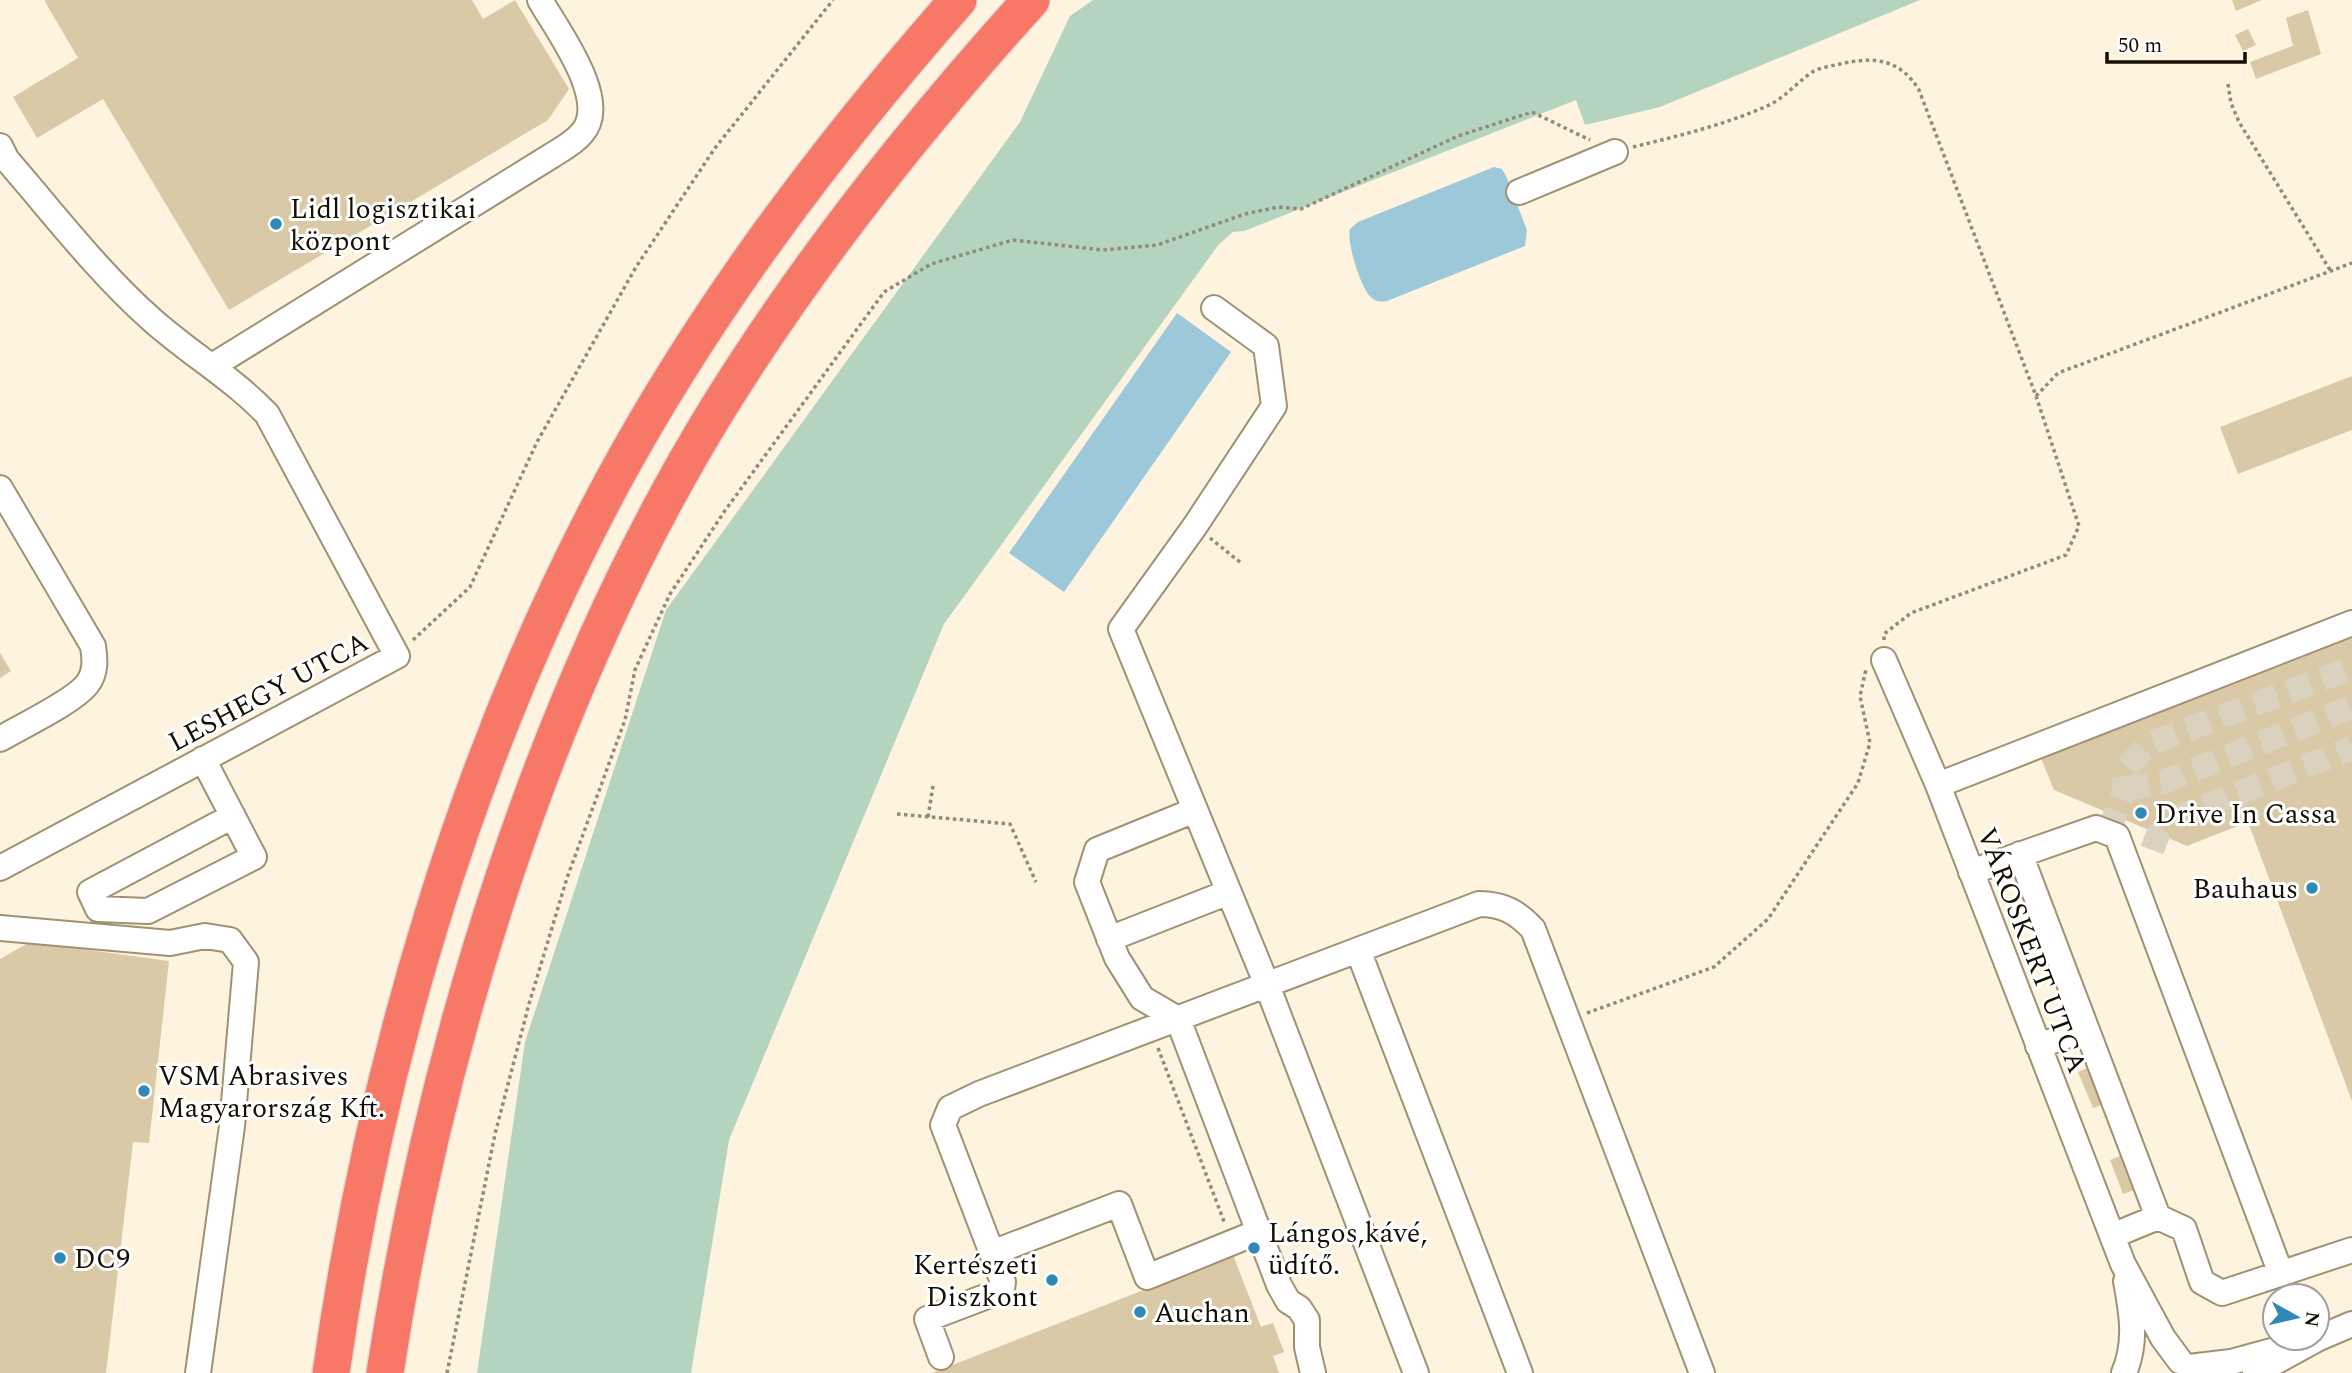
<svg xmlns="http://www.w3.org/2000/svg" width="2352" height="1373" font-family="Spectral,serif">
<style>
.green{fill:#b4d4bf}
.water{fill:#9dc8d9}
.building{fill:#dac9a6}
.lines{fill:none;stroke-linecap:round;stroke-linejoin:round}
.minor-tunnel{stroke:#dad1be;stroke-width:24;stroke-dasharray:24 12;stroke-linecap:butt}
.minor-casing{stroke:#a09172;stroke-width:28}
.highway-casing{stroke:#dedddc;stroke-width:40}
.path{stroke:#928b7b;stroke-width:3.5;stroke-dasharray:3.5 3.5;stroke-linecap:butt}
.minor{stroke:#fff;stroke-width:24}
.highway{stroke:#f87868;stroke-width:37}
.poi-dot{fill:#2f88b6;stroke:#fff;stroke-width:2.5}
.labels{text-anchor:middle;stroke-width:6;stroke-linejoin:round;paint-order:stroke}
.poi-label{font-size:28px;fill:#140f04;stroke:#fff;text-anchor:start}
.street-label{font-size:28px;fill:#140f04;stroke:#fff}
</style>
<rect width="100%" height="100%" fill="#fdf3df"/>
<path class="green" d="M1093,0H1920L1660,107L1585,125L1576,100L1244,231L1233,232L1219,244L944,624L729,1140L691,1373H477L525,1042L666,610L1020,122L1070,16Z"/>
<path class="water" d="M1494,167L1502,169L1506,176L1527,230L1525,246L1387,301C1380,302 1376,302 1371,297C1361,289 1346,241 1350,229L1358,222Z
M1177,313L1231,352L1064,592L1009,553Z"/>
<path class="building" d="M44,0H472L483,19L515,0L569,89L548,120L229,310L103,99L37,138L13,97L78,58Z
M2232,0H2262L2236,11Z
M2308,10L2321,54L2256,79L2250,62L2293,46L2286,18Z
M2248,29L2256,45L2243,51L2235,35Z
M2352,376V430L2238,474L2220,427Z
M2352,631V1101L2248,822L2187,846L2054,790L2038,751Z
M0,653L11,671L0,678Z
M30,942L169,961L149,1143L133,1142L106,1373H0V959Z
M2092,1066L2107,1103L2093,1108L2078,1072Z
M2125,1154L2137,1189L2123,1194L2110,1160Z
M1233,1255L1261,1327L1273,1323L1284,1352L1273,1356L1279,1373H932Z"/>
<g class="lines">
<path class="minor-tunnel" d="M2125,789L2163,782L2352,707
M2108,833L2125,789L2122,772L2149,744L2352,668
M2152,850L2158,834L2175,818L2352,748"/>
<defs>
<path id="minor" d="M0,146L7,160C54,214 98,272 151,319C190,354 230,376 267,414L397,656L0,868
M1519,192L1615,152
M1214,308L1266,346L1274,406L1195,526L1121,629L1267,985L1416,1373
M214,365L551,156C562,149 574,143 582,133C611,101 557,30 540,0
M0,488L93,646C95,659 96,672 88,683C77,700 20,727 0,739
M1884,660L1938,785L2123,1264L2163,1338L2180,1361
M203,759L254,857L148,911L98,909L90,892L233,816
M1938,785L2352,623
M1195,810L1097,850L1087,882L1117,958L1142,998L1178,1019L1279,1285L1288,1301L1299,1308L1307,1320V1347L1313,1373
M2020,854L2158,1217L2184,1229L2202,1282L2222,1293L2352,1250
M1971,872L2096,828L2117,836L2281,1274
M0,928L170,943L205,936L230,940L246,962L232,1126L198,1373
M1109,939L1229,892
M1358,950L1520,1373
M2038,1046L2086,1029
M2112,1236L2158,1217
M992,1253L1119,1204L1147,1277L1258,1232
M941,1357L927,1319L998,1292L1002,1289L1003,1282L943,1125L950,1108L979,1094L1479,904C1503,904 1517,912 1533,929L1702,1373
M2189,1367L2231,1362L2319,1338
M2124,1373C2137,1342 2132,1314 2126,1281
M2255,1373L2319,1338L2352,1324"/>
<path id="highway" d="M331,1373C375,1065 465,756 613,481C708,306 827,149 958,0
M385,1373C435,1045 545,688 720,405C810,260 917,126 1031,0"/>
</defs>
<use href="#minor" class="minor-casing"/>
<use href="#highway" class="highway-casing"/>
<path class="path" d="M2228,84L2231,103L2239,122L2330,270
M1633,147C1678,136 1724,125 1767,106C1785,98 1798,81 1814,71C1822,67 1832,66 1840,64C1874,56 1900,59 1919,90L2036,396L2079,526L2066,555L1911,613L1884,634V642
M2036,396L2058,373L2352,263
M1210,538L1241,563
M413,640L470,587L537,442L636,267L715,148L833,0
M897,814L1010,824L1036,882
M928,817L933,786
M1587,1013L1714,967L1768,919L1858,783L1870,743L1860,696L1866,669
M1158,1048L1225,1224
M447,1373L495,1134L529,1004L567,878L625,720L635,670L644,650L670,594L724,512L884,292L931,264L1013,240L1103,250L1157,245L1245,214L1278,207L1301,209L1458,136L1532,112L1590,140"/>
<use href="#minor" class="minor"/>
<use href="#highway" class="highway"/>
</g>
<g class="poi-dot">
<circle cx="276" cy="224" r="7"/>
<circle cx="2141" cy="813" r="7"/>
<circle cx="2312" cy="888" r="7"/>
<circle cx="144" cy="1091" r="7"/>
<circle cx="1254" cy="1248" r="7"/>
<circle cx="60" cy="1258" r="7"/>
<circle cx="1052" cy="1280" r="7"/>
<circle cx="1140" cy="1312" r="7"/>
</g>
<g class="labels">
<g class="poi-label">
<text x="290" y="218">Lidl logisztikai<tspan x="290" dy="32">központ</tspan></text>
<text x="2155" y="823">Drive In Cassa</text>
<text x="2298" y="898" text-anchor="end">Bauhaus</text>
<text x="158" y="1085">VSM Abrasives<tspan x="158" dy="32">Magyarország Kft.</tspan></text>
<text x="1268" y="1242">Lángos,kávé,<tspan x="1268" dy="32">üdítő.</tspan></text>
<text x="74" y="1268">DC9</text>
<text x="1038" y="1274" text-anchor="end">Kertészeti<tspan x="1038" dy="32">Diszkont</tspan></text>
<text x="1154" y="1322">Auchan</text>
</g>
<g class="street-label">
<text transform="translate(268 691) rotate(-28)" y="10">LESHEGY UTCA</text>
<text transform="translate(2033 950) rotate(69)" y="10">VÁROSKERT UTCA</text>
</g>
</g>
<g transform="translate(2296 1317) rotate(98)"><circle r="33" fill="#ffffff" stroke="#a19f9b" stroke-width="2"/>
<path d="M0-5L12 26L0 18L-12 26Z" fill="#2f88b6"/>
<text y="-10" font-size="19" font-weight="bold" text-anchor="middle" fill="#140f04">N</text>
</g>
<path d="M2107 52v10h138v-10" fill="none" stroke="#140f04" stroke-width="3.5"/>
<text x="2118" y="52" font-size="21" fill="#140f04" stroke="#ffffff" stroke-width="5" paint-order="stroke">50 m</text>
</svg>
